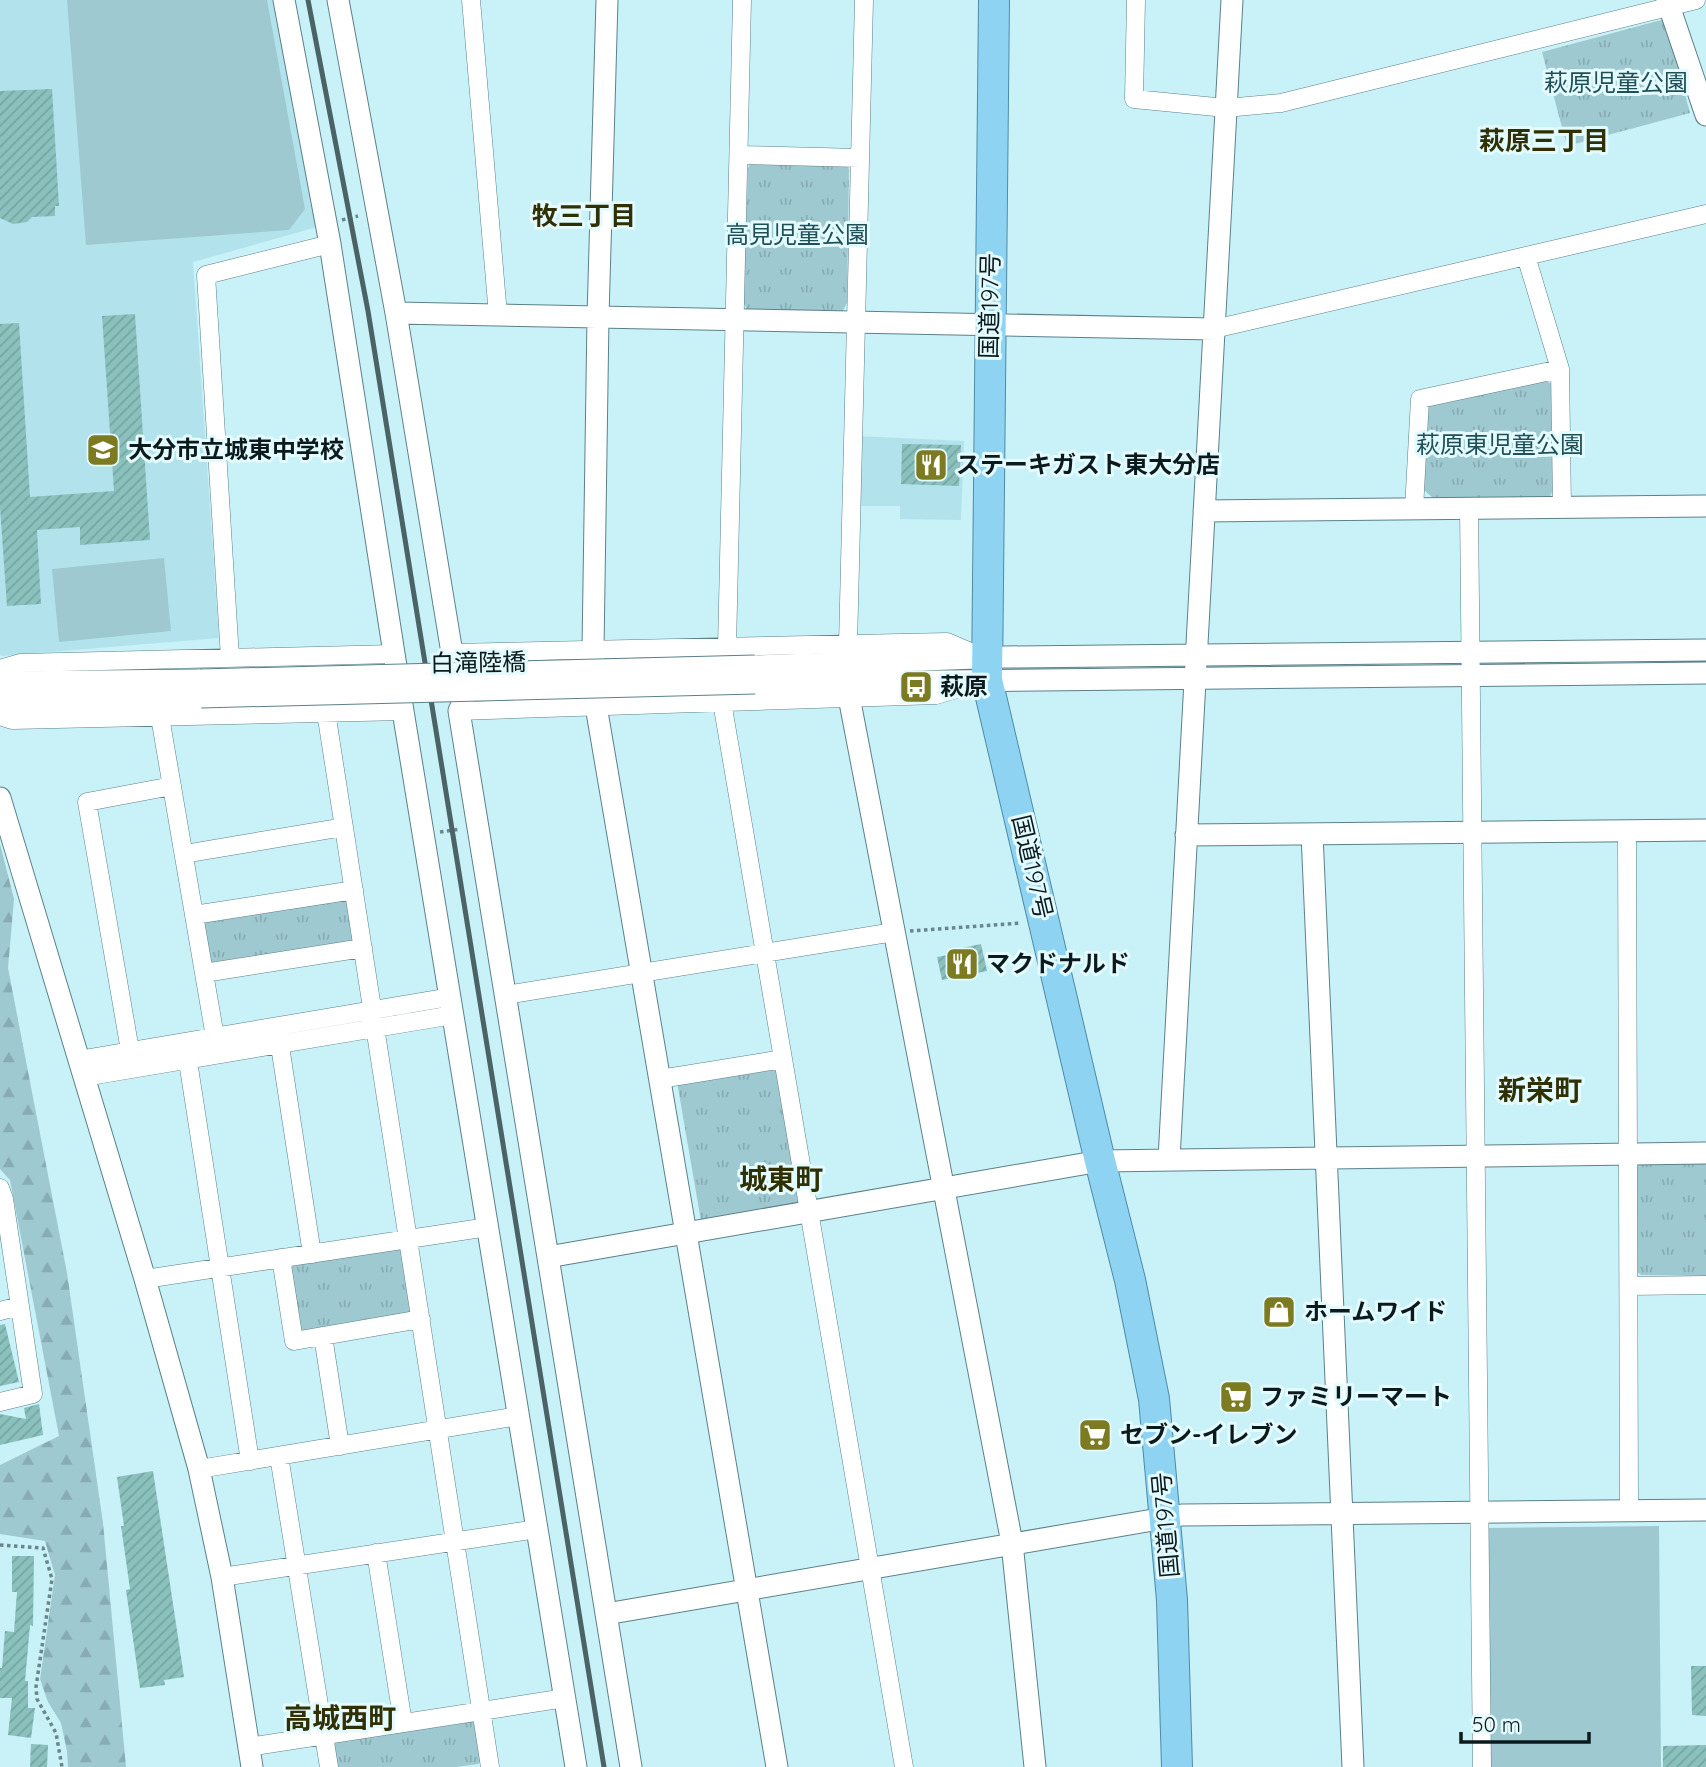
<svg xmlns="http://www.w3.org/2000/svg" width="1706" height="1767" font-family="Quicksand,'Noto Sans JP',sans-serif">
<style>
.built{fill:#b2e3ec}
.grass{fill:#9fc9d1}
.forest{fill:url(#forest-firs)}
.park{fill:url(#park-tufts)}
.building{fill:url(#building-hatch)}
.lines{fill:none;stroke-linecap:round;stroke-linejoin:round}
.minor-casing{stroke:#5c8188;stroke-width:19}
.tertiary-casing{stroke:#5c8188;stroke-width:23}
.trunk-casing{stroke:#4f8ba6;stroke-width:32}
.path{stroke:#6a868a;stroke-width:3.5;stroke-dasharray:3.5 3.5;stroke-linecap:butt}
.minor{stroke:#fff;stroke-width:18}
.tertiary{stroke:#fff;stroke-width:21}
.trunk{stroke:#8fd3f3;stroke-width:30}
.rail{stroke:#4b6366;stroke-width:5}
.tertiary-bridge-casing{stroke:#5c8188;stroke-width:23;stroke-linecap:butt}
.tertiary-bridge{stroke:#fff;stroke-width:21}
.labels{text-anchor:middle;stroke-width:6;stroke-linejoin:round;paint-order:stroke}
.park-label{font-size:24px;fill:#1f4f57;stroke:#e3fbff}
.street-label{font-size:24px;fill:#0b1a1c;stroke:#e3fbff}
.poi-label{font-size:24px;font-weight:bold;fill:#0b1a1c;stroke:#e3fbff;text-anchor:start}
.neighbourhood-label{font-size:26px;font-weight:bold;fill:#303005;stroke:#e3fbff}
.quarter-label{font-size:28px;font-weight:bold;fill:#303005;stroke:#e3fbff}
</style>
<defs>
<pattern id="forest-firs" width="22" height="20" patternUnits="userSpaceOnUse" patternTransform="scale(1.75)"><rect width="22" height="20" fill="#9fc9d1"/><path d="M5 1l3.5 6h-7zM16 11l3.5 6h-7z" fill="#88acb3"/></pattern>
<pattern id="park-tufts" width="24" height="20" patternUnits="userSpaceOnUse" patternTransform="scale(1.75)"><rect width="24" height="20" fill="#9fc9d1"/><path d="M3 7l-1-3M5 7V3M7 7l1-3M15 17l-1-3M17 17v-4M19 17l1-3" fill="none" stroke="#88acb3"/></pattern>
<pattern id="building-hatch" width="6" height="6" patternUnits="userSpaceOnUse" patternTransform="scale(1.75)"><rect width="6" height="6" fill="#8ac1bd"/><path d="M-1 1l2-2M0 6l6-6M5 7l2-2" fill="none" stroke="#76a5a2"/></pattern>
</defs>
<rect width="100%" height="100%" fill="#c8f1f8"/>
<path class="built" d="M0,0H275L317,227L193,262L219,638L2,656L0,655Z
M858,436L964,441L961,520L900,519V506H858Z"/>
<path class="grass" d="M67,0H267L305,209L289,230L86,245Z
M164,558L171,631L59,642L52,569Z
M1659,1526L1661,1767H1490L1488,1528Z"/>
<path class="forest" d="M0,844L14,899L8,968L67,1273L103,1523L126,1767H68L67,1751L61,1723L48,1702L40,1679L55,1575L45,1541L0,1534V1465L59,1436L10,1180L0,1169Z"/>
<path class="park" d="M1665,19L1690,113L1567,146L1542,52Z
M751,162L845,164L849,169L847,303L842,312L747,309L743,302L748,169Z
M1545,380L1553,385V490L1549,499L1433,498L1424,490L1428,406Z
M345,895L351,900L358,939L353,944L216,967L207,963L201,928L206,919Z
M777,1064L801,1203L701,1221L677,1082Z
M1706,1163V1276L1641,1275L1635,1270L1634,1171L1640,1164Z
M399,1248L406,1254L414,1309L409,1316L305,1334L298,1329L288,1271L294,1263Z
M474,1720L484,1757L478,1764L456,1767H334L330,1741Z"/>
<path class="building" d="M52,89L59,206H55V216L32,217L27,222L13,224L0,218V91Z
M135,314L150,540L80,545V527L37,530L41,604L7,606L0,507V324L19,323L30,497L114,491L102,316Z
M902,444L961,445L959,486L901,484Z
M981,944L987,971L942,980L937,957L948,955V951Z
M5,1324L19,1382L0,1386V1325Z
M39,1404L43,1435L0,1445V1414L26,1419L24,1408Z
M153,1471L184,1677L164,1680L165,1685L140,1688L126,1590L130,1589L121,1526H124L117,1477Z
M12,1556H34L33,1626L30,1625L25,1681H28V1708H35L31,1738L8,1735L12,1698H0V1668H2L5,1631L14,1632L17,1592H12Z
M1691,1666H1706V1716L1692,1715Z
M31,1744L48,1745L47,1767H30Z
M1706,1745V1767H1663V1746Z"/>
<g class="lines">
<defs>
<path id="minor" d="M471,0L498,315
M1136,0L1134,99L1226,108L1281,103L1696,0
M739,155L860,158
M1526,256L1560,369L1562,507
M1214,329L1706,214
M1469,508L1482,1767
M1414,509L1420,399L1560,369
M848,645L864,0
M727,647L742,0
M452,653L947,642L982,657
M230,658L206,275L330,244
M0,669L20,663L395,654
M722,702L904,1767
M459,711L936,695L970,685
M326,712L490,1767
M0,716L12,720L403,711
M160,717L215,1037
M1627,831L1629,1510
M184,854L344,827
M194,915L354,890
M204,973L363,948
M505,995L894,932
M278,1033L312,1254
M185,1042L250,1461
M78,1060L450,997
M132,1062L87,802L172,786
M84,1077L453,1015
M660,1079L783,1059
M0,1188L4,1199L33,1394L0,1402
M281,1258L294,1341L421,1319
M145,1279L488,1227
M1629,1286L1706,1285
M0,1311L19,1306
M323,1336L340,1446
M279,1456L329,1767
M199,1469L519,1416
M376,1553L403,1723
M222,1577L537,1529
M249,1747L565,1698"/>
<path id="tertiary" d="M284,0L330,244L403,711L576,1767
M338,0L396,313L452,653C468,669 469,691 459,711L631,1767
M607,0L598,317L593,650L596,706L777,1767
M1667,0L1706,115
M396,313L1214,329
M1204,511L1706,506
M755,666L1005,657L1706,650
M0,682L200,680
M755,683L1706,673
M849,697L1012,1543L1035,1767
M0,702L201,697
M0,798L145,1279L199,1469L222,1577L252,1767
M1312,834L1353,1767
M1186,835L1706,830
M1169,1159L1232,0
M548,1257L1100,1161L1706,1153
M606,1614L1182,1515L1706,1510"/>
<path id="trunk" d="M994,0L987,680L1100,1161L1130,1280L1154,1399L1172,1600L1177,1767"/>
</defs>
<use href="#minor" class="minor-casing"/>
<use href="#tertiary" class="tertiary-casing"/>
<use href="#trunk" class="trunk-casing"/>
<path class="path" d="M342,220L358,216
M440,832L460,829
M910,931L1021,923
M0,1545L43,1548L52,1579L36,1687L37,1699L56,1733L62,1767"/>
<use href="#minor" class="minor"/>
<use href="#tertiary" class="tertiary"/>
<use href="#trunk" class="trunk"/>
<path class="rail" d="M308,0L368,311L604,1767"/>
<defs>
<path id="tertiary-bridge" d="M200,680L755,666
M201,697L755,683"/>
</defs>
<use href="#tertiary-bridge" class="tertiary-bridge-casing"/>
<use href="#tertiary-bridge" class="tertiary-bridge"/>
</g>
<defs>
<symbol id="school-square" viewBox="-11 -11 22 22"><rect x="-9" y="-9" width="18" height="18" rx="4" fill="#7c7b22" stroke="#e3fbff"/><path d="M0-5L7-2L0 1L-7-2ZM-4 1L0 2.5L4 1V4Q0 6-4 4Z" fill="#fff"/></symbol>
<symbol id="restaurant-square" viewBox="-11 -11 22 22"><rect x="-9" y="-9" width="18" height="18" rx="4" fill="#7c7b22" stroke="#e3fbff"/><path d="M-5-6h1v4h1v-4h1v4h1v-4h1v5L-1.5 .5V6h-2V.5L-5-1ZM5-6V6H3V1.5H1.5Q1.5-4 5-6Z" fill="#fff"/></symbol>
<symbol id="bus-square" viewBox="-11 -11 22 22"><rect x="-9" y="-9" width="18" height="18" rx="4" fill="#7c7b22" stroke="#e3fbff"/><path d="M-5-6H5V4H4V6H2V4H-2V6H-4V4H-5ZM-3.5-4V0h7V-4ZM-3.5 1.2v1.5H-2V1.2ZM2 1.2v1.5H3.5V1.2Z" fill="#fff"/></symbol>
<symbol id="shop-square" viewBox="-11 -11 22 22"><rect x="-9" y="-9" width="18" height="18" rx="4" fill="#7c7b22" stroke="#e3fbff"/><path d="M-5-2.5h2.3a2.7 3.5 0 0 1 5.4 0H5L5.5 6h-11ZM-1.5-2.5h3a1.5 2.3 0 0 0-3 0Z" fill="#fff"/></symbol>
<symbol id="supermarket-square" viewBox="-11 -11 22 22"><rect x="-9" y="-9" width="18" height="18" rx="4" fill="#7c7b22" stroke="#e3fbff"/><path d="M-6-5.5h2.5l.6 2H6L4.5 2H-2.5L-4.4-4H-6ZM-1.5 3.2a1.3 1.3 0 1 0 .1 0ZM3 3.2a1.3 1.3 0 1 0 .1 0Z" fill="#fff"/></symbol>
</defs>
<g fill-rule="evenodd">
<use href="#school-square" x="84" y="431" width="38" height="38"/>
<use href="#restaurant-square" x="912" y="446" width="38" height="38"/>
<use href="#bus-square" x="897" y="668" width="38" height="38"/>
<use href="#restaurant-square" x="943" y="945" width="38" height="38"/>
<use href="#shop-square" x="1260" y="1293" width="38" height="38"/>
<use href="#supermarket-square" x="1217" y="1378" width="38" height="38"/>
<use href="#supermarket-square" x="1076" y="1416" width="38" height="38"/>
</g>
<g class="labels">
<g class="park-label">
<text x="1616" y="91">萩原児童公園</text>
<text x="797" y="243">高見児童公園</text>
<text x="1500" y="453">萩原東児童公園</text>
</g>
<g class="street-label">
<text transform="translate(990 306) rotate(-89)" y="8">国道197号</text>
<text transform="translate(478 663) rotate(-1)" y="8">白滝陸橋</text>
<text transform="translate(1032 867) rotate(77)" y="8">国道197号</text>
<text transform="translate(1166 1525) rotate(-95)" y="8">国道197号</text>
</g>
<g class="poi-label">
<text x="128" y="458">大分市立城東中学校</text>
<text x="956" y="473">ステーキガスト東大分店</text>
<text x="940" y="695">萩原</text>
<text x="986" y="972">マクドナルド</text>
<text x="1304" y="1320">ホームワイド</text>
<text x="1260" y="1405">ファミリーマート</text>
<text x="1120" y="1443">セブン-イレブン</text>
</g>
<g class="neighbourhood-label">
<text x="1544" y="150">萩原三丁目</text>
<text x="584" y="225">牧三丁目</text>
</g>
<g class="quarter-label">
<text x="1540" y="1100">新栄町</text>
<text x="781" y="1189">城東町</text>
<text x="340" y="1728">高城西町</text>
</g>
</g>
<path d="M1461 1732v10h128v-10" fill="none" stroke="#0b1a1c" stroke-width="3.5"/>
<text x="1472" y="1732" font-size="21" fill="#0b1a1c" stroke="#e3fbff" stroke-width="5" paint-order="stroke">50 m</text>
</svg>
